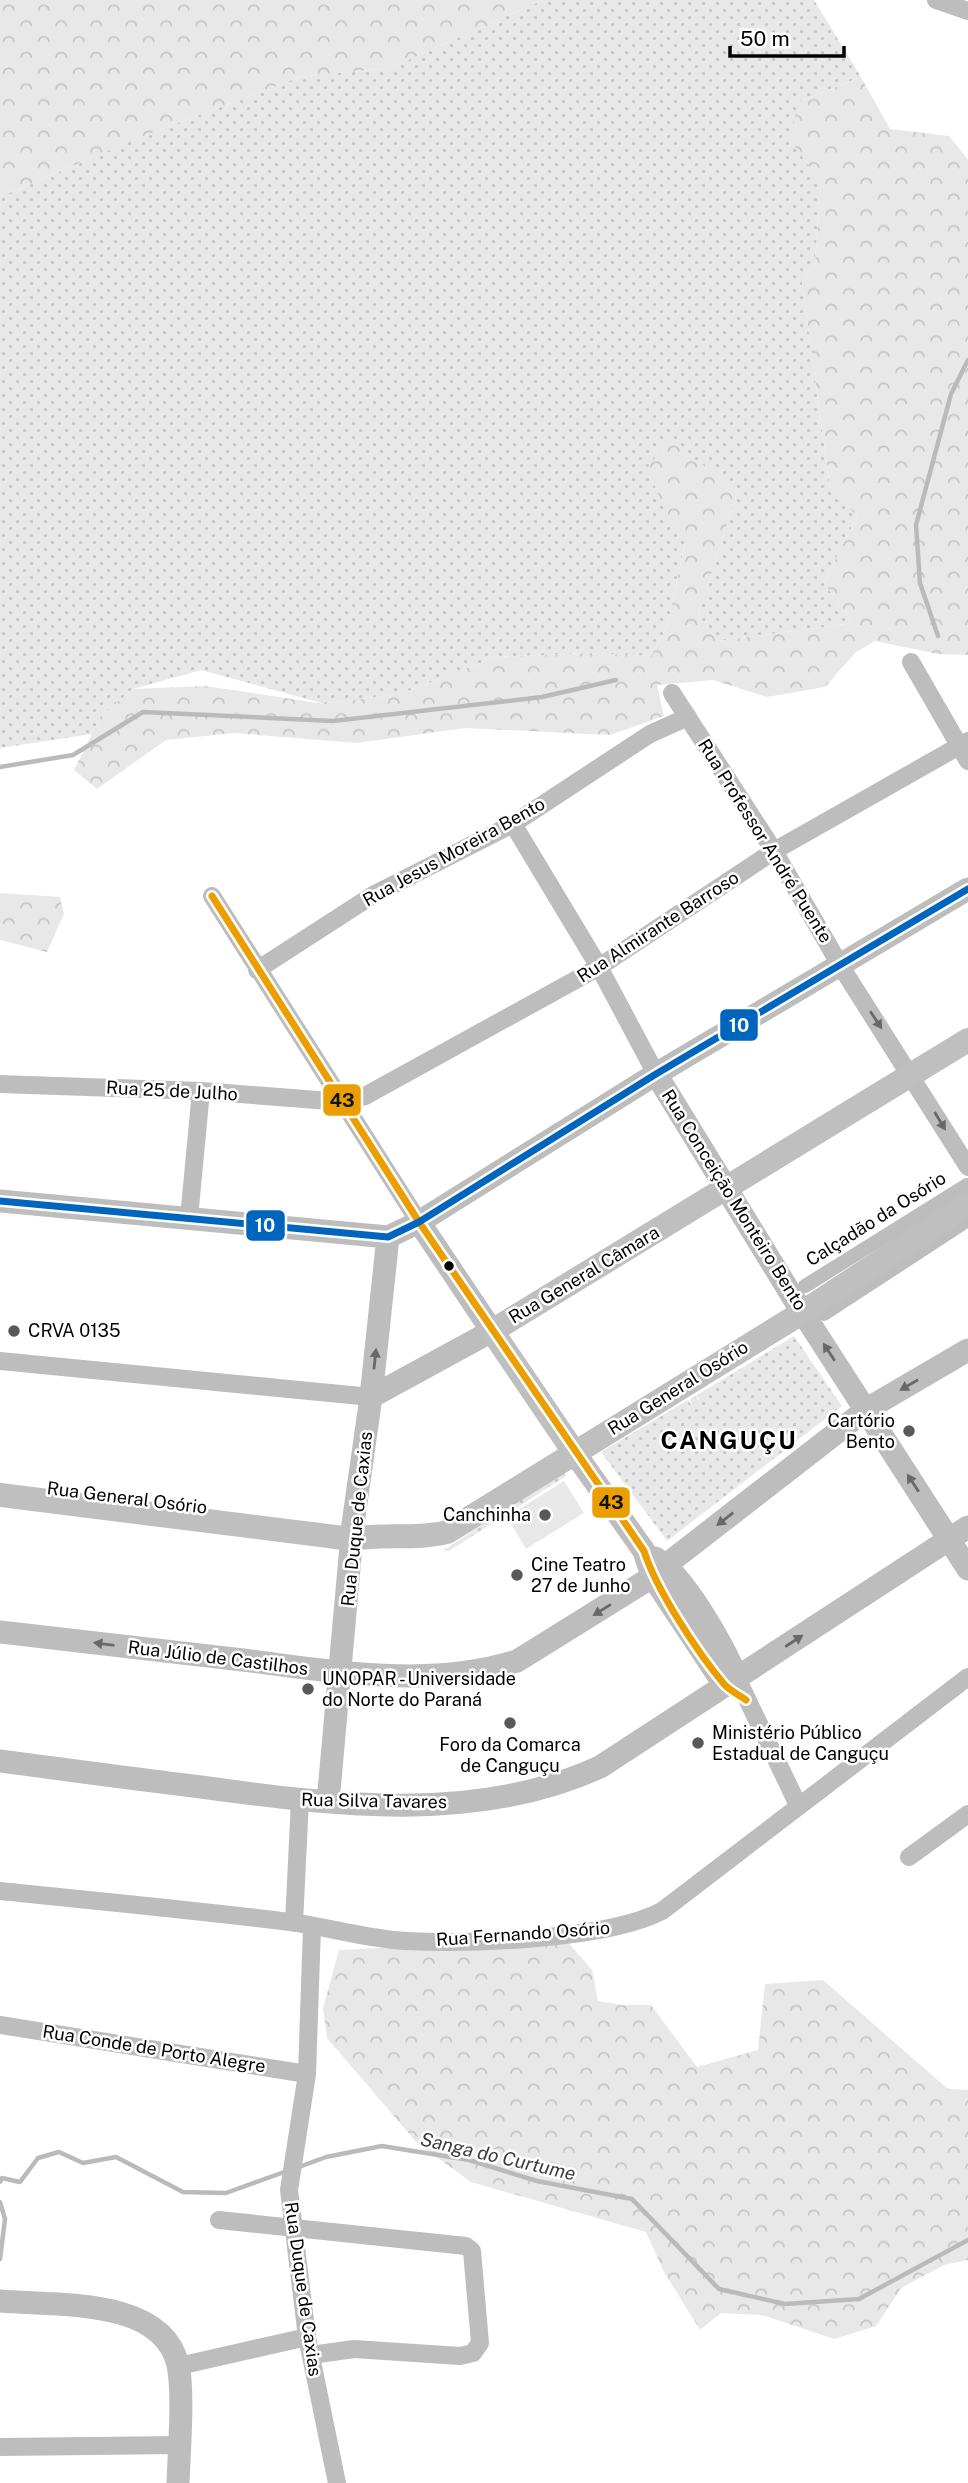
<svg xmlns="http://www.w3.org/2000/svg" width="968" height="2483" font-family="'Public Sans',sans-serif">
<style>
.green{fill:url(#green-dots)}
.forest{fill:url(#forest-crowns)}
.pitch{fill:#e8e8e8}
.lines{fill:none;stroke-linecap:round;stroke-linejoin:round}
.stream{stroke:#bababa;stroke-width:4.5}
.pedestrian{stroke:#bdbdbd;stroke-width:14}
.minor{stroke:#bdbdbd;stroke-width:18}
.tertiary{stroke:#bdbdbd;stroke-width:23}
.secondary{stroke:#bfbfbf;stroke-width:24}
.bus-1-casing{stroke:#fff;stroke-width:12}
.bus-2-casing{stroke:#fff;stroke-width:12}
.bus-1{stroke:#eb9e00;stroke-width:7}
.bus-2{stroke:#0065bd;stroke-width:7}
.oneway{fill:#686868}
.bus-dot{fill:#000;stroke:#fff;stroke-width:2.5}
.poi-dot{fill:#595959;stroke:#fff;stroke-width:2.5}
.labels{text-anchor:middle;stroke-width:5;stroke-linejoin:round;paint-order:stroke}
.street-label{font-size:18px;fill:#000;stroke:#fff}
.poi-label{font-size:18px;fill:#000;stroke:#fff;text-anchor:start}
.water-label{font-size:19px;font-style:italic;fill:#3d3d3d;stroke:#fff}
.district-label{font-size:24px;font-weight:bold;letter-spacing:2px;fill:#000;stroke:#fff}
.line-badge{stroke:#fff;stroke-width:2.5}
.badge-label{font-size:19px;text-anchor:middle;font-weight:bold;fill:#fff}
.pale-badge-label{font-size:19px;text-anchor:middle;font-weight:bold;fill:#111}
</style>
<defs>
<pattern id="green-dots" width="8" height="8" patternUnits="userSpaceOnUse" patternTransform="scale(1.75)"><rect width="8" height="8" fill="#e8e8e8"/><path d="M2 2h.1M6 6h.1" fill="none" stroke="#c5c5c5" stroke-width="1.8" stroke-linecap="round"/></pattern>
<pattern id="forest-crowns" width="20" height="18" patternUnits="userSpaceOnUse" patternTransform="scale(1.75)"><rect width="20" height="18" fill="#e8e8e8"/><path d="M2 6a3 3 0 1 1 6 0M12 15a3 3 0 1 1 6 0" fill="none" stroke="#c5c5c5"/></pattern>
</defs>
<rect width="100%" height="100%" fill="#fff"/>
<path class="green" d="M543,0H814L861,77L798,102L791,140L821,183L815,263L802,283L830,487L857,516L824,583L853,623L718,641L698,615L738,491L667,515L685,542L667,627L651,656L590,653L496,657L403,693L325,704L201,670L133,689L101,716L92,734L0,748V197L133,140L300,77L390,68Z
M794,1336L842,1406L667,1541L601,1452L688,1400L692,1406L690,1399L695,1396L700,1401L697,1395Z
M563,1471L566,1476L449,1551L444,1550Z"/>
<path class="forest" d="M0,0H543L390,68L300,77L133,140L0,197Z
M861,77L890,129L949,136L968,160V655L938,654L875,641L856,652L825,687L767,697L713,680L657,685L664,716L610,735L465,728L357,743L234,733L166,740L97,789L74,770L101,716L133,689L206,686L325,704L403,693L496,657L590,653L651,656L667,627L685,543L667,515L647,468L669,440L738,491L698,615L718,641L853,623L824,583L857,516L830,487L802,283L815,263L821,183L790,140L798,102Z
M0,893L60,897L64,914L47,952L0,940Z
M565,1939L592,1970L598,2001L622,2005H651L697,2067L758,2050L765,1984L823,1980L948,2089L968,2090V2260L944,2265L901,2288L876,2326L834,2339L762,2315L721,2313L700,2330L664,2272L646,2232L471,2182L417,2143L327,2038L323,2008L339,1950Z"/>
<path class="pitch" d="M564,1481L584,1513L526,1549L507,1517Z"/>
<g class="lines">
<path class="stream" d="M938,636L920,583L916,525L951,394L968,360
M0,767L73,755L143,712L333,721L542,697L616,680
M299,2167L326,2157L382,2146L469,2160L537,2181L632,2199L719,2289L785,2304L859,2299L968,2240
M0,2182L2,2178L20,2182L38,2158L59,2152L83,2163L116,2157L183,2192L226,2193L287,2171
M0,2202L5,2219L0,2259"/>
<path class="pedestrian" d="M805,1286L967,1185
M824,1314L968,1220"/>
<path class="minor" d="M936,0L968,11
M911,662L968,761
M672,693L774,851L840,965L968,1167
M513,824L599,967L656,1074
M212,896L419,1222
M257,970L373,895L513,824L650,734L688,717
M0,1084L201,1091L343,1102L365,1096L599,967L774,851L968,741
M189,1218L201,1091
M0,1361L371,1397
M737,1678L798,1805
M909,1857L968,1814
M0,1891C97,1901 194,1910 290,1922C329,1927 367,1939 406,1941C470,1944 606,1940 662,1911L968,1677
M294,1923L300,1800
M312,1927L307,2074L289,2190L307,2337L337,2483
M0,2025L307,2074
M219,2220L466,2246L472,2251L480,2343L473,2353L460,2356L354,2349L311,2355
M179,2366L307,2337
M0,2447L180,2445"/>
<path class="tertiary" d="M656,1074L794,1299L968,1569
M0,1201L388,1237L419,1222L656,1074L968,889
M371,1397L492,1331L419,1222
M574,1452L644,1551L652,1576L725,1686
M655,1558C684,1575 724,1646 737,1678
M0,1632C81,1641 162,1651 243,1660C333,1671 428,1689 517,1661L644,1582L867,1409L968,1350
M0,1761C67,1770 134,1779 201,1787C332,1805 476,1824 600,1767L968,1527
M328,1802L353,1524L371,1397L388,1237
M0,2301C56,2306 163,2297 178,2365C184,2393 179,2452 178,2483"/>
<path class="secondary" d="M574,1452L492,1331L968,1040
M0,1495L352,1539C384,1533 416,1540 447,1532L803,1312L968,1204"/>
<defs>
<path id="bus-1" d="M212,896L419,1222L644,1551C656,1589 697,1652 724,1684C729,1690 739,1695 746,1700"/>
<path id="bus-2" d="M0,1201L388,1237L419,1222L656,1074L968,889"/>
</defs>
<use href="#bus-1" class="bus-1-casing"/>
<use href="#bus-2" class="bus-2-casing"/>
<use href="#bus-1" class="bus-1"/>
<use href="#bus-2" class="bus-2"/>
</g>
<defs><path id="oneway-solid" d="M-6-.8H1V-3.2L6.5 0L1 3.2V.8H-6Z" transform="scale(1.75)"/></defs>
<g class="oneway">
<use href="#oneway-solid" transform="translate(876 1020) rotate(57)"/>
<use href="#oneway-solid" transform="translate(940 1121) rotate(59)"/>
<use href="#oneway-solid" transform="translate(829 1352) rotate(-123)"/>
<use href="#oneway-solid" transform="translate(375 1359) rotate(-84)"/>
<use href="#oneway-solid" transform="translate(909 1385) rotate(150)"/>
<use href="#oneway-solid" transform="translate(913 1483) rotate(-123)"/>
<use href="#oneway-solid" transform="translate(725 1519) rotate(142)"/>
<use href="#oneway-solid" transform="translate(602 1610) rotate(148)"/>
<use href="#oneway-solid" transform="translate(794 1641) rotate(-33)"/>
<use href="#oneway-solid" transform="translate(104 1644) rotate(-173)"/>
</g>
<circle class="bus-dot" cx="449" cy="1266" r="6"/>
<g class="poi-dot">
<circle cx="14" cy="1331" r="7"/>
<circle cx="909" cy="1431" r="7"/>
<circle cx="545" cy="1515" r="7"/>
<circle cx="517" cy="1575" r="7"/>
<circle cx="308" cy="1689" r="7"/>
<circle cx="510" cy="1723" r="7"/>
<circle cx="698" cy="1743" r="7"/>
</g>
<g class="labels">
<g class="street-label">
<text transform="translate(765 841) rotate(58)" y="6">Rua Professor André Puente</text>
<text transform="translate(454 852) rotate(-29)" y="6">Rua Jesus Moreira Bento</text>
<text transform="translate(658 927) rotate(-33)" y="6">Rua Almirante Barroso</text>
<text transform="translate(172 1091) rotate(3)" y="6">Rua 25 de Julho</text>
<text transform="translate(734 1200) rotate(58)" y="6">Rua Conceição Monteiro Bento</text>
<text transform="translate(876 1219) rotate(-32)" y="6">Calçadão da Osório</text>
<text transform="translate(584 1275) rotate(-31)" y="6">Rua General Câmara</text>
<text transform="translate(678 1388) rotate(-32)" y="6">Rua General Osório</text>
<text transform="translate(127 1498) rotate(7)" y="6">Rua General Osório</text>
<text transform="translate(357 1519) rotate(-84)" y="6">Rua Duque de Caxias</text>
<text transform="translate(218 1658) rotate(7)" y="6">Rua Júlio de Castilhos</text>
<text transform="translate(374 1801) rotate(1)" y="6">Rua Silva Tavares</text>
<text transform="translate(523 1934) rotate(-4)" y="6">Rua Fernando Osório</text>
<text transform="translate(154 2049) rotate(9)" y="6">Rua Conde de Porto Alegre</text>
<text transform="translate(303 2289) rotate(82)" y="6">Rua Duque de Caxias</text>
</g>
<g class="poi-label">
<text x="28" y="1337">CRVA 0135</text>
<text x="895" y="1427" text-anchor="end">Cartório<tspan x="895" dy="21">Bento</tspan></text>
<text x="531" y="1521" text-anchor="end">Canchinha</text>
<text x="531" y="1571">Cine Teatro<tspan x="531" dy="21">27 de Junho</tspan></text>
<text x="322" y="1685">UNOPAR - Universidade<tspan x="322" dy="21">do Norte do Paraná</tspan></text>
<text x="712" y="1739">Ministério Público<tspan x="712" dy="21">Estadual de Canguçu</tspan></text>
<text x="510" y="1751" text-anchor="middle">Foro da Comarca<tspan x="510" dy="21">de Canguçu</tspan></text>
</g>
<g class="water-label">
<text transform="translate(498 2156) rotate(13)" y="7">Sanga do Curtume</text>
</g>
<g class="district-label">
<text x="729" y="1449">CANGUÇU</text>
</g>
</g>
<g class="line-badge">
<rect x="719" y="1008" width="40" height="34" rx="7" fill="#0065bd"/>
<rect x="322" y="1083" width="40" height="34" rx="7" fill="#eb9e00"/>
<rect x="245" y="1209" width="41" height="33" rx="7" fill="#0065bd"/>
<rect x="591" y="1486" width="40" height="33" rx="7" fill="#eb9e00"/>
</g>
<g class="badge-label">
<text x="739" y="1032">10</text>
<text x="265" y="1232">10</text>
</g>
<g class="pale-badge-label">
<text x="342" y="1107">43</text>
<text x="611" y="1509">43</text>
</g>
<path d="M730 46v10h114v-10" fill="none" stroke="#000000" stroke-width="3.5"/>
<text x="740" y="46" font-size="21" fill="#000000" stroke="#ffffff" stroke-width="5" paint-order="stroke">50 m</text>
</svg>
